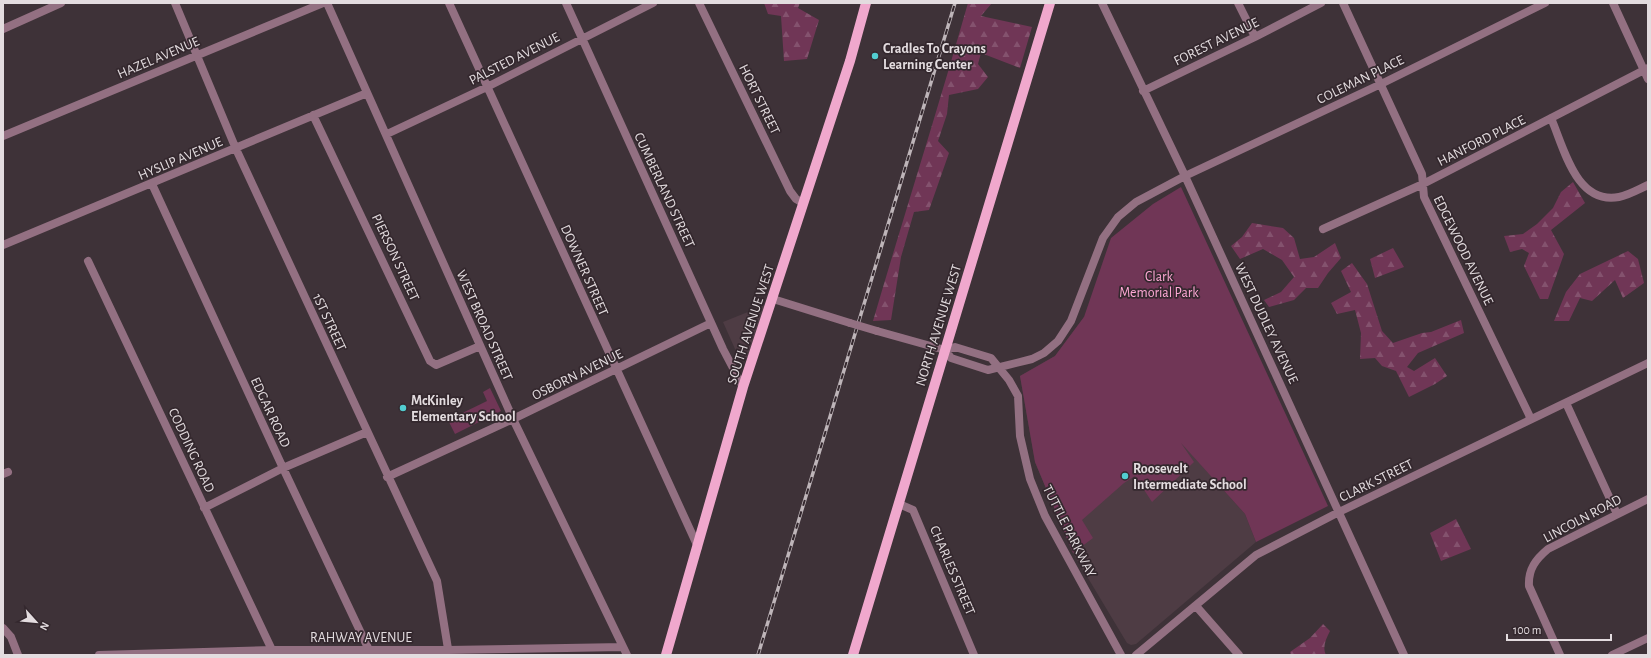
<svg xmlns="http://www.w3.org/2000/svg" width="1651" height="658" font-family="'Alegreya Sans',sans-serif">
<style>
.built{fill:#4e3c44}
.forest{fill:url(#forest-firs)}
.park{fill:#703656}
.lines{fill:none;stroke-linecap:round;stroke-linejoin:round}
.minor{stroke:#937082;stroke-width:8}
.major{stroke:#f0a8cd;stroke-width:10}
.rail-casing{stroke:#beb5b9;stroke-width:3.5}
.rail{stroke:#34282e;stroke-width:2;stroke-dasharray:6;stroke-linecap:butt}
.minor-bridge{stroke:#937082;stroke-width:8}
.poi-dot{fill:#52cdd0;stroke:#34282e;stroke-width:1.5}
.labels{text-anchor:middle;stroke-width:3.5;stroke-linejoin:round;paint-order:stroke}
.street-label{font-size:14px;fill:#e3dcdf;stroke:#34282e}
.poi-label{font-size:14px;font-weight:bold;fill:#e3dcdf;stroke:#34282e;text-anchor:start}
.park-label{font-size:14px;fill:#ffa9d6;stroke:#34282e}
</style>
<defs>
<pattern id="forest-firs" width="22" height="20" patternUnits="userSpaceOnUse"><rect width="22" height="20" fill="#703656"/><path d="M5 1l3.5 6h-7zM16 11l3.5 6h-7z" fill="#84526e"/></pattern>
</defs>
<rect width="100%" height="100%" fill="#3e3238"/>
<path class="built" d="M765,305L750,357L739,358L723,322Z
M1084,317L1178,439L1245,514L1256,542L1136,644L1131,645L1127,643L1073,553L1035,462L1020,376L1055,356Z"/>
<path class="forest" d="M764,3H800L798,8L819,20L807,59L784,61L781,16L768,14Z
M968,3H992L981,16L1032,27L1020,68L981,53L978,64L988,77L978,89L949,95L947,114L938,141L949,153L929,210L914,212L901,257L891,320L873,321C904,215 938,109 968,3Z
M1573,182L1585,203L1551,230L1564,254L1548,299H1540L1524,266L1529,253L1522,249L1510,252L1504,236L1523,234L1537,224L1553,208L1561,192Z
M1252,223L1283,228L1294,238L1300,259L1314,257L1335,243L1341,258L1328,273L1318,288H1306L1294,300L1269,307L1264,300L1281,292L1294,277L1282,260L1263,249L1240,259L1231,246L1242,237Z
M1393,248L1404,267L1375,278L1370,259Z
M1628,251L1638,259L1644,283L1623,298L1615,280L1592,301L1580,298L1569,321H1554L1566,292L1580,274Z
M1352,263L1367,284L1382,331L1393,343L1422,333L1431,332L1461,320L1464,333L1418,353L1407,367L1414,371L1435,358L1447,376L1435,384L1409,397L1396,371L1382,366L1375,358L1360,359L1361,333L1355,310L1337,314L1331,303L1351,292L1341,271Z
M1456,519L1471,549L1441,561L1430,533Z
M1323,624L1330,631C1326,639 1322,647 1326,655H1291L1290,652L1310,638Z"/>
<path class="park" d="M1181,187L1328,506L1256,542L1245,514L1181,443L1194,462L1152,502L1135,476L1124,483L1082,520L1093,538L1073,553L1035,462L1020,376L1055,356L1084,317L1111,238L1153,204Z
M490,388L501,411L455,434L448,420L487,401L483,392Z"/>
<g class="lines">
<path class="minor" d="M175,3L236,149L437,581L449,655
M327,3L513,419L627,655
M449,3L698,547
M566,3L723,349L743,387
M699,3L790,191L796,199L803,203
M1102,3L1185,176L1404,655
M1238,3L1255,37
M1343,3L1422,174L1424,197L1531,419
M1613,3L1648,79
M3,29L61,3
M1143,91L1255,37L1321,3
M313,115L430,361L436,365L480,346
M1551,118C1564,148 1576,205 1619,197C1629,195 1639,189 1648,185
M387,134L487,87L653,3
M3,136L323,3
M152,184L283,468L369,650
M1323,229L1423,184L1648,68
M3,245L367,93
M88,261L272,650
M773,299L850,323
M877,331L945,350L955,347L991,358L1009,380L1018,396L1020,436L1030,479L1045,516L1121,655
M945,350L951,358L988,370L1032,359L1044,353L1058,341L1071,321L1103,238L1118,217L1136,202L1185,176L1381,84L1545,3
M1566,403L1617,514
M3,474L8,472
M387,477L513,419L711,323
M899,504L913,510L974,655
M204,508L283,468L367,432
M1196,606L1239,655
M3,628L11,637L18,655
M99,655L272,650H448L623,647
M1136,655L1256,555L1339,512L1648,363
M1560,655L1529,586C1528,569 1536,559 1548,549L1648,499
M1612,655L1648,638"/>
<path class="major" d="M666,655L743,387L850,61L866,3
M853,655L1050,3"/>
<defs>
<path id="rail" d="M758,655L955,3"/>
</defs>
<use href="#rail" class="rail-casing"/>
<use href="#rail" class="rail"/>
<path class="minor-bridge" d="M850,323L877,331"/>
</g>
<g class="poi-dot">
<circle cx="875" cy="56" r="4"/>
<circle cx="403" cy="408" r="4"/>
<circle cx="1125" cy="476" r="4"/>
</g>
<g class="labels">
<g class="street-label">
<text transform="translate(1216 41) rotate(-26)" y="5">FOREST AVENUE</text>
<text transform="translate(158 57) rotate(-23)" y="5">HAZEL AVENUE</text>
<text transform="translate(514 58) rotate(-27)" y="5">PALSTED AVENUE</text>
<text transform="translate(1360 79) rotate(-26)" y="5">COLEMAN PLACE</text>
<text transform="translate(760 99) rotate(64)" y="5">HORT STREET</text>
<text transform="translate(1481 140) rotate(-27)" y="5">HANFORD PLACE</text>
<text transform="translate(180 158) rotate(-23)" y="5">HYSLIP AVENUE</text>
<text transform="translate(665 190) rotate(65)" y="5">CUMBERLAND STREET</text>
<text transform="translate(1464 250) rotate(64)" y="5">EDGEWOOD AVENUE</text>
<text transform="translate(396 257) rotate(65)" y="5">PIERSON STREET</text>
<text transform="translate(585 270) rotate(66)" y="5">DOWNER STREET</text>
<text transform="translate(330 322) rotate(65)" y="5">1ST STREET</text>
<text transform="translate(1267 323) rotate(65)" y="5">WEST DUDLEY AVENUE</text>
<text transform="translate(750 324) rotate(-72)" y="5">SOUTH AVENUE WEST</text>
<text transform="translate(485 325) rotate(66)" y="5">WEST BROAD STREET</text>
<text transform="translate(938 325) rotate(-73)" y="5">NORTH AVENUE WEST</text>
<text transform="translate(577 374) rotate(-26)" y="5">OSBORN AVENUE</text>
<text transform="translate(271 412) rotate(65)" y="5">EDGAR ROAD</text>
<text transform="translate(192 450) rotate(65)" y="5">CODDING ROAD</text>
<text transform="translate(1376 480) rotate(-26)" y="5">CLARK STREET</text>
<text transform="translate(1582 518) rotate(-28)" y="5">LINCOLN ROAD</text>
<text transform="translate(1070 531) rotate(63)" y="5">TUTTLE PARKWAY</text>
<text transform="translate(953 570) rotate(67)" y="5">CHARLES STREET</text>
<text x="361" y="642">RAHWAY AVENUE</text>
</g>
<g class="poi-label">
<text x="883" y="53">Cradles To Crayons<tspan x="883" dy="16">Learning Center</tspan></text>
<text x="411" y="405">McKinley<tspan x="411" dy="16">Elementary School</tspan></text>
<text x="1133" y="473">Roosevelt<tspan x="1133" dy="16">Intermediate School</tspan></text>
</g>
<g class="park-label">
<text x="1159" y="281">Clark<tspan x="1159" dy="16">Memorial Park</tspan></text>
</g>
</g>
<rect width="1651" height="658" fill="none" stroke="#e3dcdf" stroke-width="8"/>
<g transform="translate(36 622) rotate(117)" stroke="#34282e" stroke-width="3" paint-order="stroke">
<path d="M0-3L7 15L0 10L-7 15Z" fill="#e3dcdf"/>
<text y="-6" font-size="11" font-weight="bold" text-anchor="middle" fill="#e3dcdf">N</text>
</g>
<path d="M1507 634v6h104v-6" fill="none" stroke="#e3dcdf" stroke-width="2"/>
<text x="1513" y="634" font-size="12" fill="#e3dcdf" stroke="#34282e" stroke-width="3" paint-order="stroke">100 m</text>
</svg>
